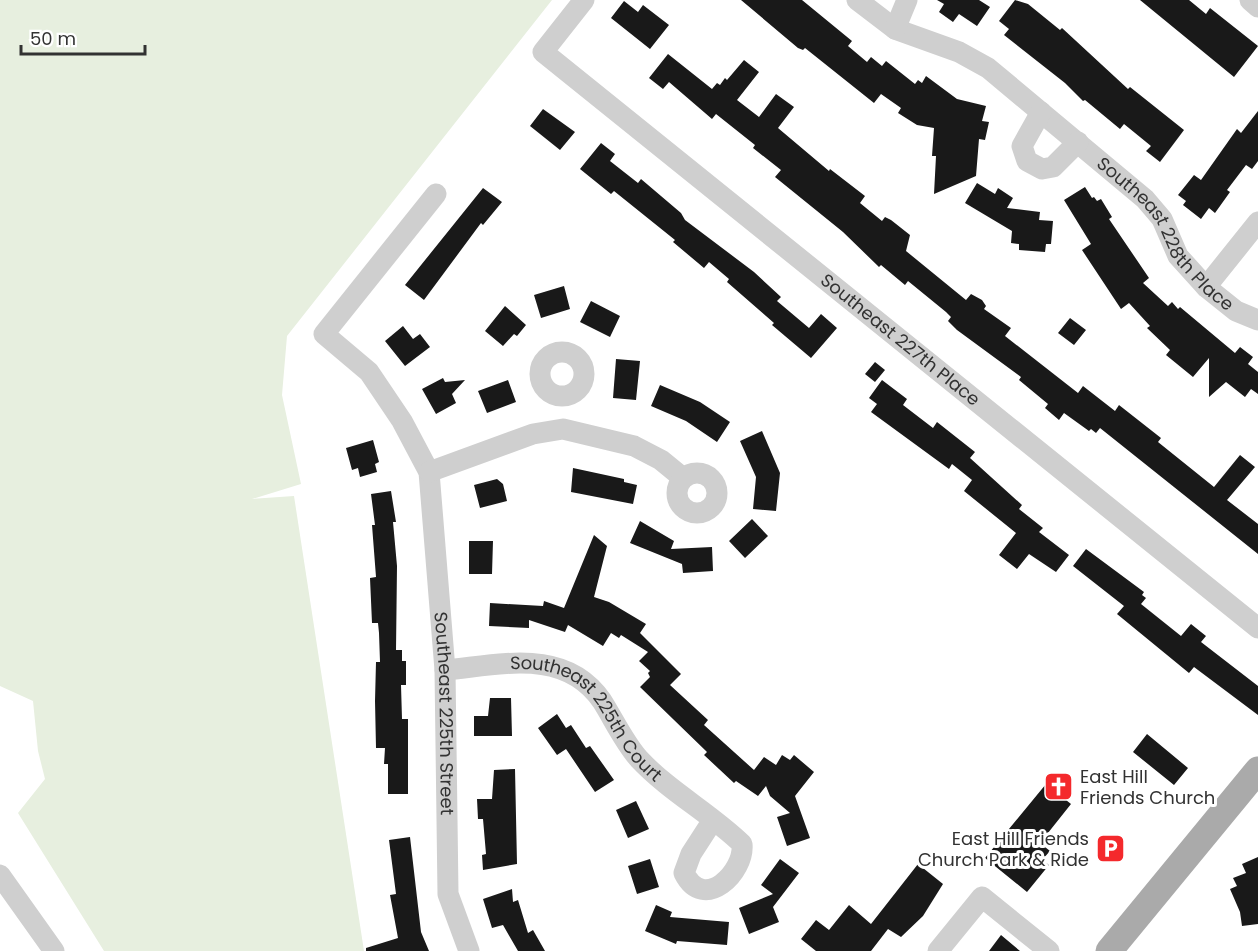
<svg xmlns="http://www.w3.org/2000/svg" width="1258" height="951" font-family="Poppins,sans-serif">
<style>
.green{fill:#e7efdf}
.building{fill:#191919}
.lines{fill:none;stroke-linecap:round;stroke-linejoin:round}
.minor{stroke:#cfcfcf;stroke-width:21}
.major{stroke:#aaa;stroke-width:27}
.labels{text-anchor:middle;stroke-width:6;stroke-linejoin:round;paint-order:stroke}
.street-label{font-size:18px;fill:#323232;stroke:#fff}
.poi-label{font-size:18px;fill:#323232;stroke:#fff;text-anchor:start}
</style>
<rect width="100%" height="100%" fill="#fff"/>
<path class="green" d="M0,0H552L287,336L282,395L301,484L252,499L294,496L364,951H104L18,813L45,779L38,751L33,701L0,686Z"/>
<path class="building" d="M741,0H802L852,41L848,46L867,62L871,57L882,66L886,61L915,84L918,80L922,83L926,76L957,99L986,106L982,121L989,122L985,140L979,139L976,176L934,194L936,156H932L934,128L917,125L898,113L901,108L881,94L874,103L805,48L803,50L798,48Z
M937,0H979L990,7L977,26L959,14L953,22L939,12L944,4Z
M1015,0L1028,4L1060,30L1062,28L1128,89L1130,87L1184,130L1160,162L1146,151L1151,146L1124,124L1120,129L1085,100L1083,101L1065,83L1004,35L1009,29L999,21Z
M1140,0H1189L1206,14L1210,8L1258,46L1234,77Z
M624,1L638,12L643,5L669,25L650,49L611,18Z
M668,54L712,89L717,83L720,85L725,78L727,80L744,60L759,72L737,100L759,117L776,94L794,107L778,128L829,171L830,169L865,196L860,203L882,221L885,217L891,220L910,235L906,251L966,300L971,294L982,300L986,306L984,309L1011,328L1005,336L1078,393L1083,386L1115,411L1119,405L1161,438L1158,442L1214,487L1240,455L1255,467L1227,500L1258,524V554L1100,428L1096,433L1091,429L1089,431L1064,413L1059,420L1045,408L1048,404L1019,380L1021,377L957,330L948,321L951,317L946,312L908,281L905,285L881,265L879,267L843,232L775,177L781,170L753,148L755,145L716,114L712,119L669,82L663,89L649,78Z
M543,109L575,132L560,150L530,126Z
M1258,111V161L1252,169L1246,165L1227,190L1230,192L1215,213L1209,208L1201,219L1183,205L1186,201L1178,195L1194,175L1201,180L1237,129L1241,133Z
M601,143L615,154L610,161L638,183L641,179L681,213L685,220L754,272L781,297L777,301L809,328L821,314L837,328L811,358L772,325L774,323L727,282L729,279L709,262L704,268L673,242L675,240L614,191L611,194L580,169Z
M977,183L995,194L998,188L1013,198L1007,208L1040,212L1039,220L1053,221L1051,244H1046L1045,252L1019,250V244L1011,243L1012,231L965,203Z
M1085,187L1092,198L1094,197L1097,201L1101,199L1112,217L1109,219L1149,278L1143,283L1168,306L1172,302L1178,309L1180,307L1235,353L1240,347L1253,357L1248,364L1258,372V394L1251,389L1245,397L1226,382L1209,397V358L1193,377L1166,355L1170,350L1147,328L1150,326L1129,303L1121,309L1082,250L1091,244L1064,200Z
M483,188L502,202L483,225L481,223L424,300L405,285Z
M564,286L570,309L541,318L534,295Z
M591,301L620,316L610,337L580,322Z
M505,306L526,325L517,336L514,334L503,346L485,331Z
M1070,318L1086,330L1074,345L1058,333Z
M403,326L413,339L420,334L430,347L405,366L385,341Z
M616,359L640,361L636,400L613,398Z
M875,362L885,370L875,382L865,374Z
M443,378L445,382L465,380L452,394L456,403L436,414L422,389Z
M508,380L516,402L487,413L478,391Z
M882,380L907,399L903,405L933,428L937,422L975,452L970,458L1022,505L1019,509L1043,528L1039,532L1069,555L1056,572L1029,554L1017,569L999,555L1016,533L964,491L972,480L952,464L949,469L871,412L877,404L869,398Z
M660,385L700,402L730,422L717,442L686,421L651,406Z
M762,431L780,473L776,511L753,509L756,477L740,441Z
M373,440L379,462L375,464L377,472L360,477L358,468L352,470L346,448Z
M573,468L624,479V482L637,485L633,504L571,492Z
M497,479L503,484L507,501L480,508L474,485Z
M391,491L396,522H393L397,566L396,650H402V661H406V685H401L402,719H408V794H388V764H384L385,748H376L375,701L376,662H380L379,633L378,623H372L370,578L376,577L372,525H375L371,494Z
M752,519L768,536L745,558L729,541Z
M640,521L674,541L671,549L712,547L713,571L683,573L682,564L630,543Z
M594,535L607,546L594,597L609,602L646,624L640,633L681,674L670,685L708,720L704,725L754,770L764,757L776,765L782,755L790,760L794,755L814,772L795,796L810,838L787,846L777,817L790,813L770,796L766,786L758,796L736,781L734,783L704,755L707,752L640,687L650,677L648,673L650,671L639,661L648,652L621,635L619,638L611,633L603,646L568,625L565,632L529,620V628L489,626L490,603L543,606L544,601L564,608Z
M469,541H493L492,574H469Z
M1086,549L1144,592L1142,595L1146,598L1141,604L1181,636L1191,624L1206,636L1201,642L1258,686V715L1194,667L1189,673L1117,614L1124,606L1073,566Z
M490,698H511L512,736H474V716H488Z
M557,714L566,728L571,725L586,748L590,746L614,780L595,792L566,749L557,755L538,728Z
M1147,734L1188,768L1174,785L1133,752Z
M515,769L517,864L483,870L482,855L486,854L483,819H478L477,799H492L494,770Z
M1046,784L1071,804L1040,843L1050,851L1042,860L1049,865L1027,892L985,858Z
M636,801L649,829L628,838L616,810Z
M410,837L421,932L429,951H366V948L398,938L390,895L396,894L389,840Z
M1258,857V924L1242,926L1240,912L1230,889L1237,886L1233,878L1246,873L1242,864Z
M650,859L659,887L637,894L628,866Z
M780,859L799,873L773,907L779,922L749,934L739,908L773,894L761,885Z
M918,864L943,884L923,916L901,937L888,929L871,951H816L801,939L816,920L829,930L849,905L871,924Z
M512,889L513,902L518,900L528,933L533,930L545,951H518L503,925L492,928L483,899Z
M656,905L672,912L670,917L729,922L727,945L677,941L676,944L645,931Z
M1001,935L1020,951H989Z"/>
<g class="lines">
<g class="minor">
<path id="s1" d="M584,0L543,52L1258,628"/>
<path id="s2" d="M857,0L895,29L959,52L988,68L1145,199L1162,219L1178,256L1206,287L1236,311L1258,320"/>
<path d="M1250,0L1258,7"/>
<path d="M895,29L907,0"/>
<path d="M1041,112L1022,146L1027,161L1042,169L1053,167L1078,142"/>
<path id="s3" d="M436,194L324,334L369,372L402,421L429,472L445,670L448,894L469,951"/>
<path d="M1206,287L1258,222"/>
<circle cx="562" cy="374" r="22"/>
<path d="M429,472L533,434L563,429L634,446L661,460L683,478"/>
<circle cx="697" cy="493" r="20"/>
<path id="s4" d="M445,670C500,665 565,647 602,701C614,720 624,742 639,759C670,792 710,813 742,844C745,872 704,913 684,873L691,854L713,820"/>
<path d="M0,875L54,951"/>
<path d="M938,951L982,897L1049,951"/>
</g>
<path class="major" d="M1109,951L1258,770"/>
</g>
<defs>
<symbol id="church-square" viewBox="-11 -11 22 22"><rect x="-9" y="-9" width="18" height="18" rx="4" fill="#f4292c" stroke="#fff"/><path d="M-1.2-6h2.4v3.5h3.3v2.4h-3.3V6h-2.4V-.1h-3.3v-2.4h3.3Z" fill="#fff"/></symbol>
<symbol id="parking-square" viewBox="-11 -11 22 22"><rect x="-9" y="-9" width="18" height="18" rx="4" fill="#f4292c" stroke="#fff"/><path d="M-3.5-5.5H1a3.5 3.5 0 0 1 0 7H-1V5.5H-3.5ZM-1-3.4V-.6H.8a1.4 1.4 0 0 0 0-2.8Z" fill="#fff"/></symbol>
</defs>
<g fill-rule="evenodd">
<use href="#church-square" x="1042" y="770" width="33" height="33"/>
<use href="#parking-square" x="1094" y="832" width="33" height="33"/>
</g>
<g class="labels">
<g class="street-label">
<text dy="6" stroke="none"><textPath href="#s2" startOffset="394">Southeast 228th Place</textPath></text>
<text dy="6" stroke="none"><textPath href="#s1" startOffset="525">Southeast 227th Place</textPath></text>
<text dy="6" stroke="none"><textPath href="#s3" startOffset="597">Southeast 225th Street</textPath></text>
<text dy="6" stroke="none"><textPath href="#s4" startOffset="166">Southeast 225th Court</textPath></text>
</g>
<g class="poi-label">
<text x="1080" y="783">East Hill<tspan x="1080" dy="21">Friends Church</tspan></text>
<text x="1089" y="845" text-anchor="end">East Hill Friends<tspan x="1089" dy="21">Church Park &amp; Ride</tspan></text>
</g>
</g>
<path d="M21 45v9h124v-9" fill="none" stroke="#323232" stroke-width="3"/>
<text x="30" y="45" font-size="18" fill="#323232" stroke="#ffffff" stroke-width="4.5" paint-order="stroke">50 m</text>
</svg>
